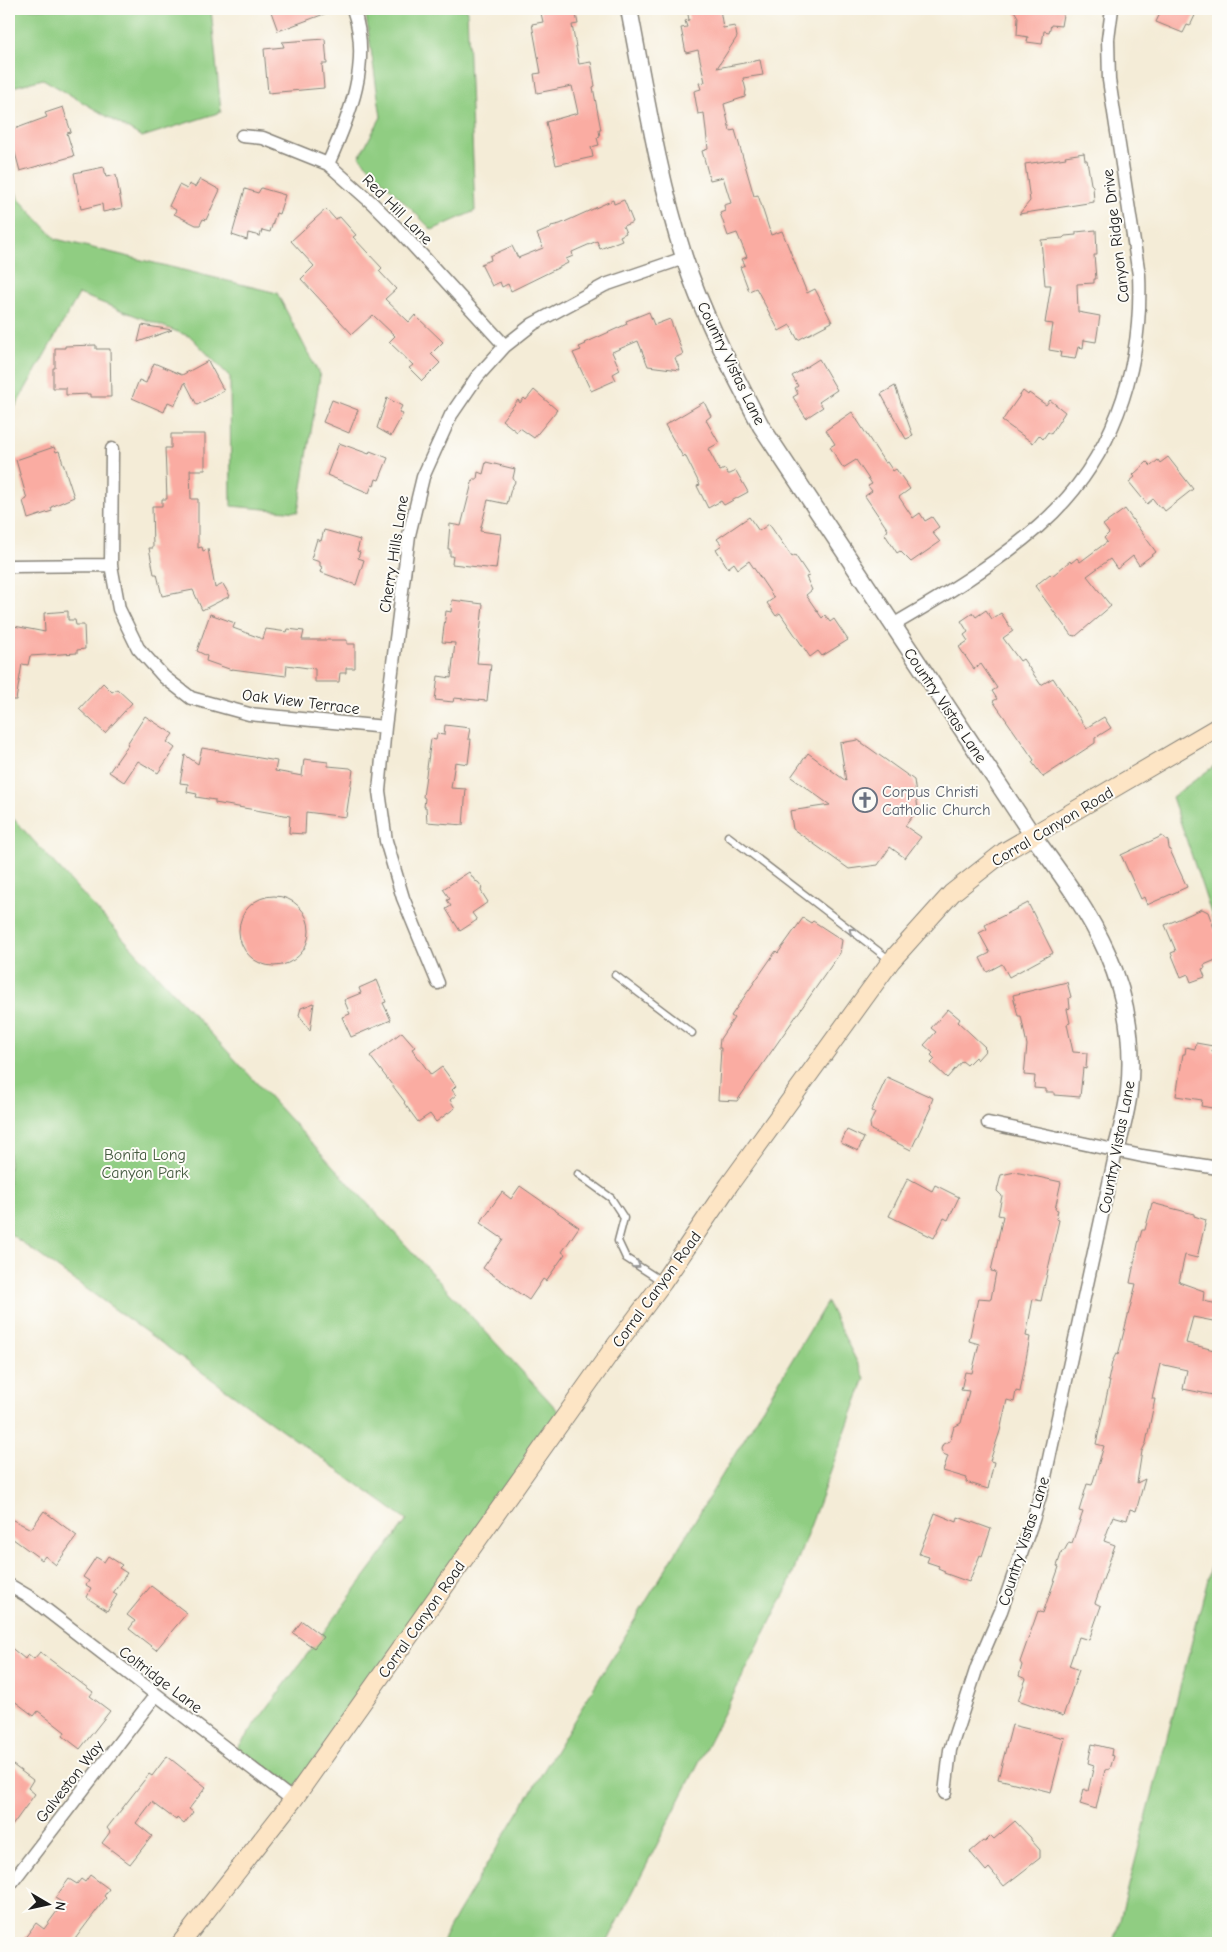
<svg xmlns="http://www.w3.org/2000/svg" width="1227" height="1952" font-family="'Comic Neue',sans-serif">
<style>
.green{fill:#90cd82;stroke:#56744f}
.building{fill:#faaca2}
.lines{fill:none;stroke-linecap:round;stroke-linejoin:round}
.service-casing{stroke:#88847a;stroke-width:9}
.minor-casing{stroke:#88847a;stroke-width:15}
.tertiary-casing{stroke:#88847a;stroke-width:19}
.secondary-casing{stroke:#88847a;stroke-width:20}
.service{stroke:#fff;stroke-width:6}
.minor{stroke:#fff;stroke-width:12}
.tertiary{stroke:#fff;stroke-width:16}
.secondary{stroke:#fde5c5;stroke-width:18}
.oneway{stroke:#999}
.labels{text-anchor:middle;stroke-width:4;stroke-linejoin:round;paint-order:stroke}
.street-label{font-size:16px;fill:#1c1c1c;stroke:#fdfcf7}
.worship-label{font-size:16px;fill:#5b616d;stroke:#fdfcf7;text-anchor:start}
.park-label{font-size:16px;fill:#455a40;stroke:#fdfcf7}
</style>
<rect width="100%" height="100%" fill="#fdfcf7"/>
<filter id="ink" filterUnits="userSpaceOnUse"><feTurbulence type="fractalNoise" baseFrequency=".02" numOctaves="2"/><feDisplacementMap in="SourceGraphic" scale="10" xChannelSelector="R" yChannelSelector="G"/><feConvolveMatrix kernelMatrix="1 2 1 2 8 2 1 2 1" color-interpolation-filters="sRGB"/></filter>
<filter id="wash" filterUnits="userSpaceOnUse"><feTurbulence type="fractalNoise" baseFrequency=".0096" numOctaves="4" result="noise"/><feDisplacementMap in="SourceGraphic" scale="20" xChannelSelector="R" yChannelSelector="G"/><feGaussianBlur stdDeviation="1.12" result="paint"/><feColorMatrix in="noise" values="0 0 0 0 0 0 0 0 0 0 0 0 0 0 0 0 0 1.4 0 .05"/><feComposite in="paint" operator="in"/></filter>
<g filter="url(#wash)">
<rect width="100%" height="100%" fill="#f4ecd7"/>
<path class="green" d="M9,9H211L221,112L142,137L43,79L9,88Z
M365,9H467L475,211L432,230L359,157L381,117Z
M9,170L18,198L56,239L277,293L320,376L298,512L231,506L230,377L191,337L79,294L9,418Z
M1218,763V934L1172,797Z
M9,814L564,1417L288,1796L233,1754L407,1520L9,1233Z
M827,1302L865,1378L787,1589L607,1943H441L457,1914Z
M1218,1540V1943H1114Z"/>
<g id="blocks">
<path class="building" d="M270,9H335V10L278,31Z
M540,9H575L578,24L572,25L579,64L591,62L595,86L593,87L601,130H599L600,137L597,138L599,145L591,147L593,157L556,165L546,122L578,113L572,86L537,93L534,74L541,73L532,24L543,22Z
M687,9H720L723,28L735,26L737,37L717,68L760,60L763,75L743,78L746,90L745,97L724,104L730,131L735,130L754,196L758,195L771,235L782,231L807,293L815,289L832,322L798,340L790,325L779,331L756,288L749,291L740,267L745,265L742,259L747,257L737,233L728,236L720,213L725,211L724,205L731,203L723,177L710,180L702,151L708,149L704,113L698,114L694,91L701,89L699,83L705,82L698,50L686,53L681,28L687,27L685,21L689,20Z
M1013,9H1064L1061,26L1051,25L1049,32L1044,31L1042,44L1027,42L1028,37L1017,35L1018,17Z
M1162,9H1198L1190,26L1187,25L1183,33L1156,22Z
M325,39L327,64H322L324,88L268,93L264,49L284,47L282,42Z
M63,107L71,132L67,133L74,156L20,171L9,131L47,117L45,113Z
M1084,153L1085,160H1087L1091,184L1093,186L1094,202L1019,214L1030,201L1025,164L1066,158L1065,156Z
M104,167L106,177L116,175L122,208L103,212L102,204L81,209L74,173Z
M200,179L220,190L206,220L203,219L200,225H196L174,214L176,210L169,206L179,185L187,189L189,184L195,187Z
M261,188L285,195L279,214L276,213L270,232L262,230L260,236L248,233L247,240L232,235L245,189L258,193Z
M613,200L614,204L624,200L633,222L623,226L626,233L620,236L622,240L600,249L597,241L572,252L573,256L566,259L568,263L511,291L508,284L502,287L500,282L492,286L481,264L491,260L490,256L512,246L518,258L543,248L537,234L551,228V226L560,224Z
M326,209L335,219L340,217L356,235L353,237L382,268L379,271L396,289L385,299L409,322L415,315L443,342L431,354L440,363L422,381L409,368L413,365L389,342L395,336L373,315L352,334L301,279L314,266L291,241Z
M1096,230L1097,255H1094L1096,279H1094V283L1077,284L1078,312L1100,316L1096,342L1084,340L1083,348L1078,347L1075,359L1060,357L1061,352L1049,350L1053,324L1045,323L1051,285H1045L1041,240L1063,238L1065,236L1076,235V232Z
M649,312L654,325L670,319L683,354L675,358L680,370L648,366L638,341L612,352L620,370L613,374L616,380L591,391L573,353L581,350L579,347L586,344L585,343L627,324L626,321Z
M142,325L172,330L138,342Z
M96,345V349H110L111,397H90V394L66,395V388H53V368H55V348H65V346Z
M819,359L837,390L819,402L823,407L806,418L793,397L798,394L795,388L798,386L792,376Z
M208,361L224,391L197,405L185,382L175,405L168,402L164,412L132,398L139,380L146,383L154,363L182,375Z
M895,386L913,436L906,439L881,394Z
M534,390L557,410L534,438L520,428L517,432L502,420L518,400L520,403L524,398L526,400Z
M1023,391L1028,395L1029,393L1046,405L1050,400L1065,412L1051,434L1048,432L1043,439L1039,435L1033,443L1002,421Z
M387,398L402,406L399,412L403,414L391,436L377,428Z
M332,400L358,410L349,433L323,422Z
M704,402L711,416L706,420L719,443L708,449L720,471L725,469L728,474H730L736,471L748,492L724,505L721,501L708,508L697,486L700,485L685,455L683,457L665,425Z
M852,412L885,463L887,462L893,471L896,469L910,489L899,497L913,518L920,513L925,521L932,517L939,527L932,532L940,542L911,562L900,551L897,553L884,533L888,530L865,496L872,491L868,486L872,484L856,460L843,468L830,447L835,444L826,430Z
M171,434H205V470H190L191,499H198V548L202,547L203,551L208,549L215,588L223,584L230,596L202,610L193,590L162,596L157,574H154L149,548H153L152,506H162V499H167L165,448H171Z
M339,443L369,454L370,451L388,458L379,480L376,479L374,486L372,485L369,493L327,475Z
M54,447L56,452L59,451L74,497L51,507L52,511L28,519L23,501L27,499L16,460Z
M1168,457L1193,489L1165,511L1162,507L1160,508L1153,499L1147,504L1129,482L1135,477L1133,475L1147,462L1151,466L1158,460L1160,463Z
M486,462L515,469L513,478L515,482L511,489L507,504L488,500L480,531L501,534L496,569L452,564L453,556H450V549H448L450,524L461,526L473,479H477L478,472L483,474Z
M1125,509L1156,552L1139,565L1133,556L1117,569L1110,559L1087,576L1111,606L1076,636L1071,635L1035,586L1050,574L1052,576L1070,561L1071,563L1077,558L1080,562L1107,542L1104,538L1109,533L1103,525Z
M749,517L759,531L769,524L792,557L795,555L809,576L806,577L812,590L806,595L822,618L825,615L830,622L834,619L848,640L822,656L818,651L810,657L780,613L776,616L767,603L774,598L749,561L738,569L734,563L728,568L716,549L722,545L717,539Z
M324,530L360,540L357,551L360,552L358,558L364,560L356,585L320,572L322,567L320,566V562L311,559L317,539L321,541Z
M452,600L483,604L477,663L491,664L487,701L454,698L453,702L435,700L438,676L451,678L455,643L442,642L446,611L451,612Z
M986,610L992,619L1001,613L1013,631L1003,638L1020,661L1023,659L1041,685L1053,678L1086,728L1104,717L1111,728L1095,738V743L1043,777L1032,762L1034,760L993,701L997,699L992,691L997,688L981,664L974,669L959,647L968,641L964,635L968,632L961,621L973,613L976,617Z
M68,611V620H75L76,625H84L85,649L77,650V653L30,656L28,665L22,664L16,700H9V625L45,632L44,613Z
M210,614L235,623L233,628L263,639L266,629L287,632L288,629L304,631L302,640H347V644H355V668H346V673H340L339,682H315V669L287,665L286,676L232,669V670L206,661L207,656L197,651Z
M103,683L112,692L117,689L132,703L105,733L79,709Z
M145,716L173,734L167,742L175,748L158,773L138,761L124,782L109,772L128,745L127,744Z
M445,725L470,728L468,739H471L468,764L455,762L451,788L466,789L463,825L427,822L426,807H424L425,798L423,797L431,739L436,740L437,734L444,735Z
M858,740L914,780L918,809L905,826L921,837L905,858L890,847L878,865L849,869L793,829L790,811L830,805L791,777L808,753L846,781L840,743Z
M202,748L277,761L275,771L302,776L304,759L328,762V766L350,768L353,770L346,817L306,812L305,834L289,833L290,816L215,803V800L196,797L197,794L187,792L188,784L180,783L185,755L198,764Z
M1162,836L1168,841L1169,848L1187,887L1147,905L1144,897L1141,899L1121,855Z
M469,872L475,881L478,882L482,887L481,891L488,902L472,913L477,920L460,931L446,909L451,906L447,900L450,899L443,889Z
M239 931a35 35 0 1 1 70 0a35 35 0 1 1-70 0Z
M1028,903L1053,953L1009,977L1002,964L987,972L980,958L990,953L979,933L987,929L985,925Z
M1202,909L1208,912L1218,939V959L1204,965L1205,968L1202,969L1205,977L1191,982L1188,974L1181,977L1171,953L1176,951L1165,925Z
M803,918L811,923L813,921L842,940L840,953L737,1101L718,1100L721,1048H719L720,1039L734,1018L731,1016L776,951L778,953Z
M377,980L386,1002L383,1003L391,1020L351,1037L342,1017L350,1014L344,1000L361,993L359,988Z
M1067,982L1071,997L1069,998L1070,1008L1067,1009L1070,1023L1067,1024L1073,1052L1087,1053L1086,1069L1083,1068L1080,1097L1054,1095V1092H1046V1089L1034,1088L1035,1076L1024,1075L1027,1045L1021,1016H1018L1013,995Z
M314,1003L310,1031L299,1015L301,1008Z
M948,1009L960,1019L958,1022L985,1047L984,1048L986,1050L977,1060L975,1057L967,1065L962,1061L947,1078L931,1063L935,1059L931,1055L933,1053L924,1045L936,1032L931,1028Z
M402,1032L415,1047L412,1049L431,1075L442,1067L456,1086L452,1090L456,1095L450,1100L455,1108L436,1122L430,1114L418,1122L404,1103L405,1102L370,1056Z
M1196,1043L1213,1046L1212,1051L1218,1052V1109L1201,1106L1202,1100L1176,1096L1183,1054H1185L1186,1047L1195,1049Z
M887,1077L933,1098L930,1106L931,1107L911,1150L871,1130L870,1123L875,1113L871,1111Z
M847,1130L864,1138L858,1151L841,1143Z
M1015,1172L1061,1182L1055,1209L1058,1210L1056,1219L1059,1220L1041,1301L1033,1299L1026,1336L1030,1337L1020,1392L1016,1391L1014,1402L1007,1400L1000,1431L990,1461L994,1462L988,1489L966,1482L967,1478L943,1471L948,1456L943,1454L941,1449L943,1444L950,1441L954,1427L961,1423L969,1391L961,1390L965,1372L972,1373L979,1344L969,1341L978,1298L991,1299L996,1272L991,1271L1003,1216L998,1215L1002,1196L997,1191L1001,1175Z
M908,1178L932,1191L935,1185L959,1197L948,1220L944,1218L934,1238L889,1216Z
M520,1186L579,1227L562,1252L565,1254L546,1281L543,1279L529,1300L483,1268L503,1239L480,1223L502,1192L511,1199Z
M1152,1203L1194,1214V1216L1206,1220L1197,1258L1185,1255L1179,1282L1204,1291L1203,1301L1218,1304V1322L1193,1317L1186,1343L1218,1351V1396L1183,1389L1187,1370L1160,1364L1152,1399H1155L1146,1443L1142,1451L1137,1483L1145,1479L1136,1511L1130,1509L1127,1520L1113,1516L1104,1541L1115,1545L1095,1603L1101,1606L1089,1640L1079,1637L1069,1666L1079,1670L1063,1716L1018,1700L1026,1679L1019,1676L1022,1665L1020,1662L1038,1611L1043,1613L1059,1567L1057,1566L1062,1551H1064L1069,1542L1072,1543L1083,1512L1079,1511L1087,1484L1092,1485L1104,1446L1096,1444L1110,1381H1108L1112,1362L1116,1354L1118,1355L1136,1284L1130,1283L1138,1244L1142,1230H1145Z
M44,1511L77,1536L56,1565L45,1556L42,1560L9,1536V1518L31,1529Z
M935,1513L957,1522L958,1517L991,1529L982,1556L980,1555L969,1582L944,1573L945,1571L938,1568L939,1566L927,1562L929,1557L919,1554Z
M108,1556L122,1565L119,1568L127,1573L113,1593L117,1595L107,1611L86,1597L91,1588L86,1585L89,1581L83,1577L96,1557L104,1562Z
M151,1586L187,1613L156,1650L129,1629L135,1621L127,1615Z
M302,1621L323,1637L314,1648L293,1633Z
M9,1646L25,1659L28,1654L34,1659L40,1652L93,1692L90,1696L110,1711L80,1749L63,1736L65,1732L38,1711L34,1716L9,1697Z
M1012,1725L1065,1738L1051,1792L998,1779Z
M1092,1744L1112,1749L1111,1755L1114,1756L1110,1769L1105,1770L1096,1809L1080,1804L1084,1789L1088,1791L1094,1765L1088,1763Z
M167,1756L206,1787L189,1809L193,1812L184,1824L177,1818L176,1820L152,1802L136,1823L152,1836L130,1864L102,1843L110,1832L107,1828L149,1774L152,1776Z
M9,1762L33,1780L28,1788L35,1794L9,1830Z
M1015,1821L1031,1838V1840L1040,1850V1858L1004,1886L989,1868L986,1871L970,1852L983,1841L985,1842L991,1836L994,1839Z
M90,1875L109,1889L104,1896L106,1898L72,1943H21L36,1923L44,1929L63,1903L55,1898L69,1879L77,1884L81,1879L85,1882Z"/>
</g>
</g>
<g filter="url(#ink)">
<use href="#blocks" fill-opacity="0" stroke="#88847a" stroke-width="1"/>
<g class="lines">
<defs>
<path id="service" d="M728,836L890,960
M615,975L692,1033
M578,1174L611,1198L624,1218L618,1241L626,1258L663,1282"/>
<path id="minor" d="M242,136L263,138L328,164L372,203L397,228L505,346
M328,164C350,115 372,62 353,9
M112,449L111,565L119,609L138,648L164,677L191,698L249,714L385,727
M12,566L111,565
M893,625C943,596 994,565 1038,527C1112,463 1143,371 1139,275L1109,80L1108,39L1112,9
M438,983L403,898L386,841L379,791L385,727L409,535L423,477L451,415L477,377L505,346L533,324L605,285L684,258
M988,1123L1142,1156L1218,1168
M9,1585L31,1598L293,1800
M945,1793L950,1750L977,1667L1001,1611L1033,1520L1043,1486L1116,1151
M9,1886L155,1696"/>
<path id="tertiary" d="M629,9C645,92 658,176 684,257C702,314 734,374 761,426L1033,836C1093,916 1140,986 1129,1091C1127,1111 1121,1131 1116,1151"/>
<path id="secondary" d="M181,1943L293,1800L610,1353L663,1282L729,1185L891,961L952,893L1004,852L1218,727"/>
</defs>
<use href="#service" class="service-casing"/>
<use href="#minor" class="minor-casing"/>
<use href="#tertiary" class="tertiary-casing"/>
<use href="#secondary" class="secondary-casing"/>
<use href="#service" class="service"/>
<use href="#minor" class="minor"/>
<use href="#tertiary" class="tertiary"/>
<use href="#secondary" class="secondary"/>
</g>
<defs><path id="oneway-chevron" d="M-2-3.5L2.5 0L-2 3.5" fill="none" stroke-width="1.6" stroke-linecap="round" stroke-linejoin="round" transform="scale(1.25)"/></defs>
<g class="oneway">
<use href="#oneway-chevron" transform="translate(852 931) rotate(-143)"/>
<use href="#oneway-chevron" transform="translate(637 1265) rotate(33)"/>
</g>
</g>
<defs>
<symbol id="church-ring" viewBox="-11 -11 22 22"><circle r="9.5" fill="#fdfcf7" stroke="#6b7280" stroke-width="1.5"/><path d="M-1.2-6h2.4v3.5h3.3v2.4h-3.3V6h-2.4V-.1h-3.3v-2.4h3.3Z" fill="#6b7280"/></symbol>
</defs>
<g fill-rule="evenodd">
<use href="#church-ring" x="851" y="786" width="28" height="28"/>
</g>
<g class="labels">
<g class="street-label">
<text transform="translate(398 209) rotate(45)" y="6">Red Hill Lane</text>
<text transform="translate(1115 236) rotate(-97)" y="6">Canyon Ridge Drive</text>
<text transform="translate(732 363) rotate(64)" y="6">Country Vistas Lane</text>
<text transform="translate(393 554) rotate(-81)" y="6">Cherry Hills Lane</text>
<text transform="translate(301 701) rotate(7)" y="6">Oak View Terrace</text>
<text transform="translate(946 705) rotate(56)" y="6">Country Vistas Lane</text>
<text transform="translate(1052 826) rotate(-31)" y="6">Corral Canyon Road</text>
<text transform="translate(1116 1147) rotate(-79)" y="6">Country Vistas Lane</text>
<text transform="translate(656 1289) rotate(-54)" y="6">Corral Canyon Road</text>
<text transform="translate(1023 1541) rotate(-72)" y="6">Country Vistas Lane</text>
<text transform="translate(421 1619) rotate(-55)" y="6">Corral Canyon Road</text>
<text transform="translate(161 1679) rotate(37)" y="6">Coltridge Lane</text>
<text transform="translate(69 1781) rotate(-52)" y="6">Galveston Way</text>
</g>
<g class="worship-label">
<text x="882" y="797">Corpus Christi<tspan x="882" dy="18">Catholic Church</tspan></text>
</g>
<g class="park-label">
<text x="145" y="1160">Bonita Long<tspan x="145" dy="18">Canyon Park</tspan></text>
</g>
</g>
<rect width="1227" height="1952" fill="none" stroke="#fdfcf7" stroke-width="30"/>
<g transform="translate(48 1904) rotate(99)" stroke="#fdfcf7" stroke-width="4" paint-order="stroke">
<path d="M0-4L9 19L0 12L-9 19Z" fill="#1c1c1c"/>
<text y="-8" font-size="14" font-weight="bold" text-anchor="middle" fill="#1c1c1c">N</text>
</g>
</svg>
